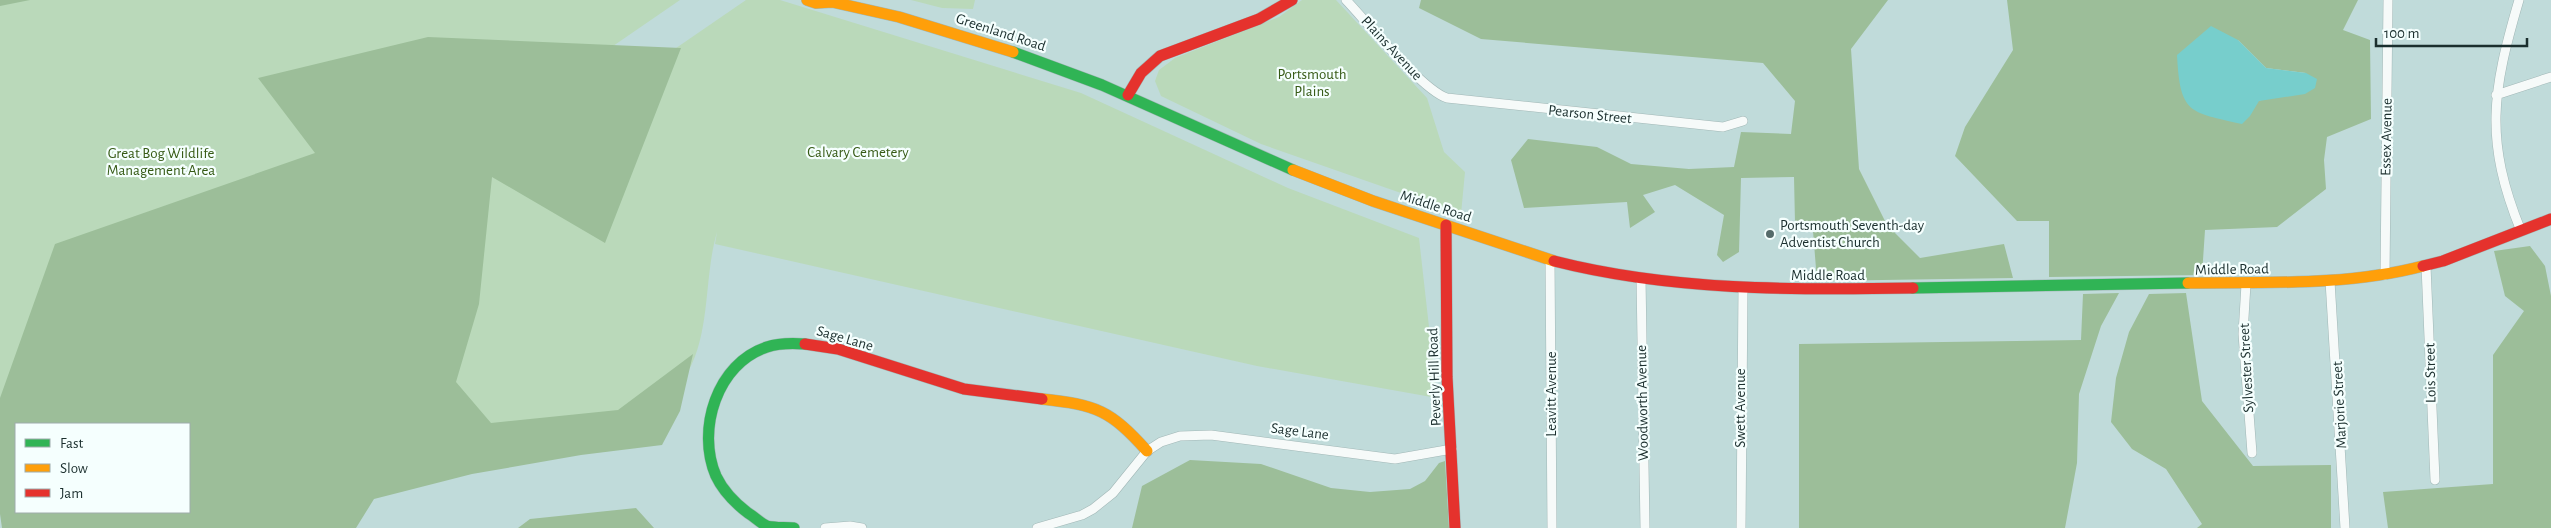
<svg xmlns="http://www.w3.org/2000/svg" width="2551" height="528" font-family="'Alegreya Sans',sans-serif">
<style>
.green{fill:#bad9ba}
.forest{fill:#9cbe99;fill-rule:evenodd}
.water{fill:#77cecc}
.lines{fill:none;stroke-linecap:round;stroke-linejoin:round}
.street-casing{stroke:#a1b7b6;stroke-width:10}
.fast-casing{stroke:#a1b7b6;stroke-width:12}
.slow-casing{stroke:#a1b7b6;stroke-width:12}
.jam-casing{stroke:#a1b7b6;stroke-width:12}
.street{stroke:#f6faf9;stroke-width:9}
.fast{stroke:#30b455;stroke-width:11}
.slow{stroke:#ff9f0a;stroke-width:11}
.jam{stroke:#e5322d;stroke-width:11}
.poi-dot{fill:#556b6a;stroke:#f5fffe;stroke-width:2}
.labels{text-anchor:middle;stroke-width:4.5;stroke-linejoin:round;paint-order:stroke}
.street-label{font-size:15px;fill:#1b2f2e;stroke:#f5fffe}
.park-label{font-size:15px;fill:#365a15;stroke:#f5fffe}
.poi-label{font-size:15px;fill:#1b2f2e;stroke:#f5fffe;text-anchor:start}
</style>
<rect width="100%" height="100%" fill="#c0dbda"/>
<path class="green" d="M0,0H680L63,424H16L0,464Z
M746,0H780L1081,93L1288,188L1419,238L1437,398L1257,366L715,244L717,232C703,280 712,335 684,379L577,433L129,424Z
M911,0H975L973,9L942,8Z
M1302,0H1336L1427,98L1444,152L1465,172L1461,214L1261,144L1161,96L1155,81L1159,70L1175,58L1279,17Z"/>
<path class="forest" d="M0,0H30L0,6Z
M1421,0H1888L1851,49L1859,169L1887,225L1920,258L2004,244L2013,278L1817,281L1813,231L1795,223L1794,177L1741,178L1739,252L1723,262L1717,255L1724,215L1675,185L1643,195L1655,212L1630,228L1627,202L1524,208L1511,160L1528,139L1597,147L1631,164L1689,169L1734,167L1741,132L1791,134L1795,101L1763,63L1481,39L1419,8Z
M2007,0H2358L2343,30L2370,40L2371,119L2327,137L2324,160L2326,189L2277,227L2205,230L2202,275L2049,277V221H2017L1955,156L1965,127L2013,50ZM2238,40L2266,68L2306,73L2268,98L2258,101Z
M428,37L681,48L605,243L492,177L479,304L456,382L491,423L618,410L693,354L680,411L662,445L581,455L472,474L374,499L356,528H2L0,514V398L55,244L315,153L258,78ZM16,424H189V512H16Z
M2530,246L2545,266L2551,296V528H2388L2383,492L2493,484V355L2524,311L2505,296L2494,251Z
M2119,293L2101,326L2079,394L2077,463L2065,528H1799V344L2081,340L2083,294Z
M2186,293L2202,401L2253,466L2331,465V528H2197L2202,524L2166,469L2132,449L2111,422L2116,378L2129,332L2149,294Z
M1190,460L1261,464L1331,488L1370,492L1410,489L1425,481L1439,463L1445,461L1449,528H1132L1142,486Z
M636,508L654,528H518L530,519Z"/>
<path class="water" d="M2211,26L2238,40L2266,68L2306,73L2317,79L2315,88L2305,94L2259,101L2250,116L2242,124C2189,112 2180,114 2177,55Z"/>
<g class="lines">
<defs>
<path id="street" d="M1346,0C1367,22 1422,90 1447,98L1723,127L1743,121
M2519,0C2492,92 2484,140 2521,231
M2496,95L2551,77
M1550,260L1552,528
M2426,266L2435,480
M2385,275L2388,0
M1641,278L1645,528
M2330,281L2345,528
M2246,284L2243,334L2252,453
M825,528L850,526L862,528
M1037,528L1082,515L1093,509L1113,493L1147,451L1161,442L1180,436L1211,435L1395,459L1452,449
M1741,528L1743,288"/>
<path id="fast" d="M1013,52L1102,85L1293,170
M1913,288L2188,283
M794,528C785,527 776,528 767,526C760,523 755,517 748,513C735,503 723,491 716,476C696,430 717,363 767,347C779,343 792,343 805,344"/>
<path id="slow" d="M807,0L816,3L832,2L899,17L1013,52
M1293,170L1373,201L1554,261
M2188,283C2266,282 2347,286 2423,266
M1042,399C1097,405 1110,410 1147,451"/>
<path id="jam" d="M1128,95L1141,73L1160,56L1259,19L1292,0
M1446,225L1447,377L1455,528
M1554,261C1672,291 1793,290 1913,288
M2423,266L2443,261L2551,219
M805,344L838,349L964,389L1042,399"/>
</defs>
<use href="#street" class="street-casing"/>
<use href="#fast" class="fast-casing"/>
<use href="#slow" class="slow-casing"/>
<use href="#jam" class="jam-casing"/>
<use href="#street" class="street"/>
<use href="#fast" class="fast"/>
<use href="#slow" class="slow"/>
<use href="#jam" class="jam"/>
</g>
<circle class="poi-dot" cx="1770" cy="234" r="5"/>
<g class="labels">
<g class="street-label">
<text transform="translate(1001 32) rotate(18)" y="5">Greenland Road</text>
<text transform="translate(1392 48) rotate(47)" y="5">Plains Avenue</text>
<text transform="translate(1590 114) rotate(6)" y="5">Pearson Street</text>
<text transform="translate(2386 137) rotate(-89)" y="5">Essex Avenue</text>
<text transform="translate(1436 206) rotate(18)" y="5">Middle Road</text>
<text transform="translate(2232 269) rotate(-1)" y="5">Middle Road</text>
<text x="1828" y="280">Middle Road</text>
<text transform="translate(845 338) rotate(16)" y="5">Sage Lane</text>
<text transform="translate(2246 368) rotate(-93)" y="5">Sylvester Street</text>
<text transform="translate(2430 373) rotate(-91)" y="5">Lois Street</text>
<text transform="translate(1434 377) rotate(-92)" y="5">Peverly Hill Road</text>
<text transform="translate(1551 394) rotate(-90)" y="5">Leavitt Avenue</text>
<text transform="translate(1642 403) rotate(-91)" y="5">Woodworth Avenue</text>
<text transform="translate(2339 405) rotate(-93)" y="5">Marjorie Street</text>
<text transform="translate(1740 408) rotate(-90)" y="5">Swett Avenue</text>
<text transform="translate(1300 431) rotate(7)" y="5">Sage Lane</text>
</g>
<g class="park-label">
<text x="1312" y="79">Portsmouth<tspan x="1312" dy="17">Plains</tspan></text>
<text x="858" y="157">Calvary Cemetery</text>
<text x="161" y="158">Great Bog Wildlife<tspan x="161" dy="17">Management Area</tspan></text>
</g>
<g class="poi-label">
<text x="1780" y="230">Portsmouth Seventh-day<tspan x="1780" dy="17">Adventist Church</tspan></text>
</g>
</g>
<rect x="15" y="423" width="175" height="90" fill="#f5fffe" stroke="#9eacab"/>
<rect x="25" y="439" width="25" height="8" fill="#30b455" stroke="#9eacab"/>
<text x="60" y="448" font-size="15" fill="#1b2f2e">Fast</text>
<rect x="25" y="464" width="25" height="8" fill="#ff9f0a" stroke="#9eacab"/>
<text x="60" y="473" font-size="15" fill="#1b2f2e">Slow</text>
<rect x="25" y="489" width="25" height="8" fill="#e5322d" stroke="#9eacab"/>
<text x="60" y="498" font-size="15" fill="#1b2f2e">Jam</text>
<path d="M2376 38v8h151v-8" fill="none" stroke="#1b2f2e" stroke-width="2.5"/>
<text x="2384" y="38" font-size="15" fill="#1b2f2e" stroke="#f5fffe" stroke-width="4" paint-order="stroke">100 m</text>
</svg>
